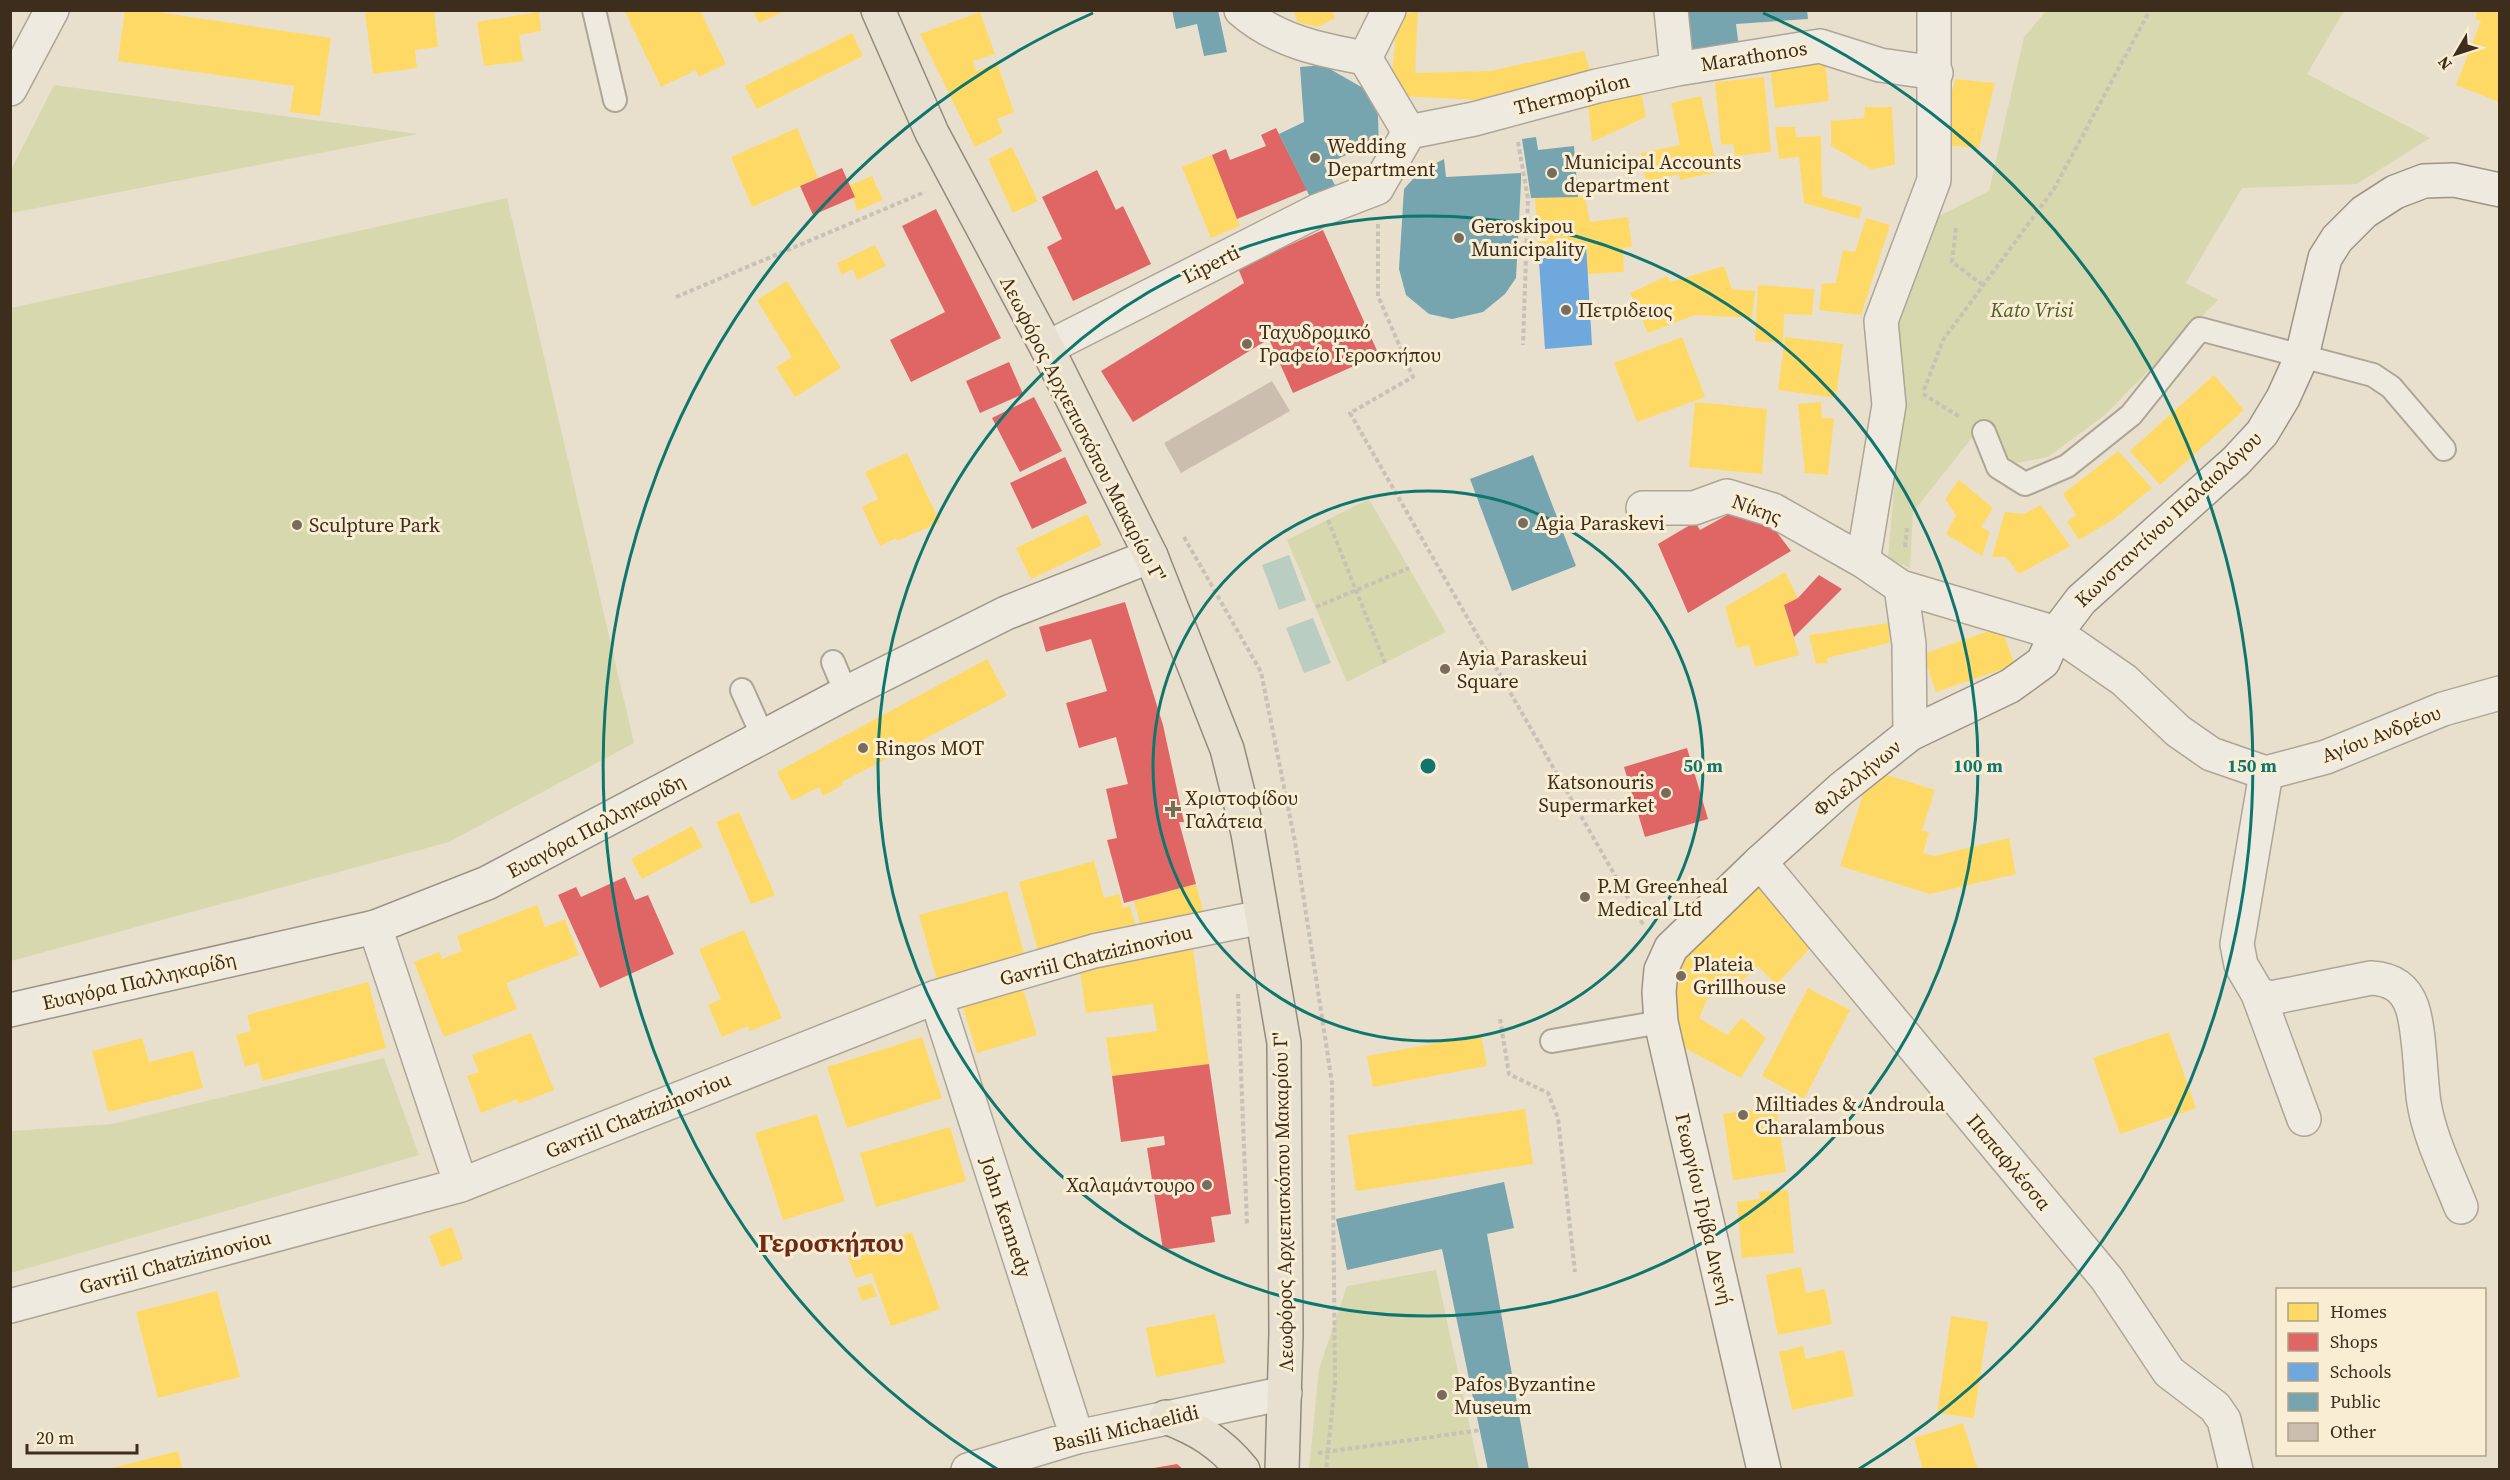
<svg xmlns="http://www.w3.org/2000/svg" width="2510" height="1480" font-family="'Source Serif 4',serif">
<style>
.green{fill:#d8d8ae}
.water{fill:#b9cdc1}
.homes{fill:#ffd966}
.shops{fill:#e06666}
.schools{fill:#6fa8dc}
.public{fill:#76a5af}
.building{fill:#ccbeae}
.lines{fill:none;stroke-linecap:round;stroke-linejoin:round}
.lane-casing{stroke:#ada596;stroke-width:26}
.street-casing{stroke:#ada596;stroke-width:36}
.secondary-casing{stroke:#9d9486;stroke-width:36}
.primary-casing{stroke:#928a7d;stroke-width:36}
.path{stroke:#c8c1b6;stroke-width:4;stroke-dasharray:4.5 3;stroke-linecap:butt}
.lane{stroke:#efeae0;stroke-width:22}
.street{stroke:#efeae0;stroke-width:33}
.secondary{stroke:#efeae0;stroke-width:33}
.primary{stroke:#e7e0d0;stroke-width:33}
.ring{fill:none;stroke:#0f766e;stroke-width:3}
.poi-dot{fill:#796c5b;stroke:#f9eed3;stroke-width:2}
.labels{text-anchor:middle;stroke-width:6;stroke-linejoin:round;paint-order:stroke}
.street-label{font-size:20px;fill:#3d2d1d;stroke:#f9eed3}
.poi-label{font-size:20px;fill:#3d2d1d;stroke:#f9eed3;text-anchor:start}
.park-label{font-size:20px;font-style:italic;fill:#4d5c21;stroke:#f9eed3}
.district-label{font-size:26px;font-weight:bold;fill:#6f2a17;stroke:#f9eed3}
.centre{fill:#0f766e;stroke:#f9eed3;stroke-width:3}
.ring-label{font-size:18px;text-anchor:middle;font-weight:bold;fill:#0f766e;stroke:#f9eed3;stroke-width:6;stroke-linejoin:round;paint-order:stroke}
</style>
<rect width="100%" height="100%" fill="#e8e0cd"/>
<path class="green" d="M2046,11H2344L2307,74L2430,138L2357,184L2242,188L2186,283L2218,300L2105,415L2048,457L2016,463L1975,434L1913,512L1910,568L1888,558L1902,397L1889,339L1931,220L1989,191L2024,37Z
M54,85L418,134L11,213V170Z
M507,198L634,743L449,842L11,961V308Z
M1369,499L1446,632L1347,682L1287,540Z
M384,1058L419,1155L11,1273V1131L112,1124Z
M1436,1270L1479,1469H1309L1319,1369L1347,1286Z"/>
<path class="water" d="M1289,555L1306,600L1279,610L1262,565Z
M1313,618L1331,663L1304,673L1286,628Z"/>
<path class="homes" d="M125,10H145L331,38L320,116L290,112L294,86L118,61Z
M388,10H434L438,47L415,50L417,68L373,74L365,13Z
M624,10H700L726,64L699,77L696,70L661,87Z
M753,10H787L759,23Z
M1294,10H1332L1335,18L1318,27L1297,22Z
M2478,10H2499V102L2456,85L2481,21L2475,19Z
M1418,11L1415,73L1490,71L1584,51L1593,79L1497,101L1402,96L1391,80L1398,16Z
M539,12L541,31L519,35L523,61L484,66L477,22Z
M980,12L995,54L973,61L976,71L997,63L1014,112L997,119L1003,133L975,147L920,34Z
M852,33L863,56L757,109L745,86Z
M1825,61L1829,101L1775,108L1770,67Z
M1764,77L1771,152L1735,156L1733,144L1721,145L1715,82Z
M1955,79L1995,83L1979,148L1938,145L1940,90L1953,89Z
M1639,82L1646,117L1592,142L1588,104Z
M1701,96L1718,172L1680,180L1679,174L1646,182L1641,153L1680,145L1671,103Z
M1865,107H1892L1895,165L1871,169L1831,146V121L1864,118Z
M1775,127H1795L1796,137L1821,136L1822,196L1862,207L1859,219L1804,203L1799,157L1779,159Z
M797,128L818,178L752,207L731,157Z
M1012,147L1038,201L1013,213L988,159Z
M1212,155L1240,226L1211,238L1182,167Z
M872,176L883,200L857,211L850,185Z
M1585,196L1590,222L1628,217L1632,247L1623,248L1624,272L1588,274L1586,244L1538,247L1535,198Z
M1866,218L1890,225L1861,315L1819,310L1822,284L1836,283L1843,250L1855,252Z
M875,245L886,266L857,280L853,269L842,275L837,263Z
M1724,266L1732,289L1755,291L1752,318L1695,315L1648,333L1630,293L1667,276L1670,282Z
M787,281L841,368L795,397L776,367L792,357L757,300Z
M1758,285L1814,289L1812,315L1784,314L1783,343L1755,341Z
M1682,337L1705,397L1637,422L1614,363Z
M1785,337L1843,344L1836,398L1778,390Z
M2214,375L2244,410L2160,485L2130,451Z
M1695,402L1767,409L1762,474L1689,467Z
M1821,402L1822,418H1834L1828,475L1805,473L1798,404Z
M2118,451L2152,488L2114,519L2079,540L2067,522L2076,515L2063,494Z
M907,453L940,522L897,541L896,538L880,546L862,507L878,499L865,472Z
M1959,480L1993,508L1981,527L1990,532L1982,556L1946,534L1956,515L1945,499Z
M2041,505L2070,546L2019,574L2006,557H1992L2005,512L2024,514Z
M1087,514L1102,545L1031,579L1016,548Z
M1785,572L1798,598L1784,605L1799,655L1755,667L1749,645L1737,648L1725,607Z
M1889,623V643L1827,658L1828,663L1816,664L1809,635Z
M2001,627L2015,665L1936,692L1923,654Z
M987,659L1007,696L842,782L843,785L823,796L819,787L792,801L777,772Z
M1871,770L1935,790L1922,830L1929,833L1923,853L1934,856L2009,838L2016,874L1930,894L1840,866Z
M739,812L775,895L751,904L716,822Z
M692,826L703,847L642,879L631,859Z
M1094,861L1104,898L1119,894L1123,908L1130,906L1136,927L1039,954L1019,882Z
M1196,884L1204,915L1142,931L1134,901Z
M1761,885L1810,948L1776,985L1758,966L1732,990L1718,976L1699,1018L1727,1035L1742,1018L1766,1038L1741,1078L1679,1045L1663,987L1690,953Z
M1007,891L1027,964L939,988L919,915Z
M537,905L545,927L565,919L579,955L506,983L517,1009L444,1037L414,962L439,952L442,959L462,951L457,936Z
M744,930L782,1018L750,1031L748,1026L722,1037L708,1005L721,999L699,949Z
M1182,938L1193,949L1209,1064L1112,1076L1106,1038L1157,1031L1153,1004L1086,1013L1079,964Z
M368,982L386,1048L263,1081L258,1063L245,1067L236,1035L251,1031L247,1015Z
M1808,988L1850,1010L1804,1099L1762,1076Z
M1023,989L1037,1035L977,1053L963,1008Z
M2169,1032L2196,1108L2120,1134L2093,1058Z
M531,1033L554,1090L518,1104L517,1099L481,1113L467,1076L479,1072L472,1055Z
M1481,1035L1487,1066L1373,1087L1367,1056Z
M922,1037L942,1098L847,1128L827,1067Z
M142,1038L149,1062L193,1051L203,1088L108,1112L92,1051Z
M1776,1106L1786,1172L1733,1180L1723,1114Z
M1525,1109L1533,1164L1356,1191L1348,1135Z
M817,1114L845,1201L783,1220L755,1133Z
M950,1127L966,1181L876,1207L860,1153Z
M1788,1190L1794,1253L1742,1258L1737,1202L1760,1199L1759,1192Z
M452,1227L463,1259L441,1267L429,1236Z
M912,1232L940,1309L891,1326L872,1273L856,1278L847,1255Z
M1801,1267L1806,1293L1825,1289L1832,1324L1778,1335L1766,1275Z
M872,1283L877,1296L862,1301L857,1288Z
M217,1291L240,1377L158,1398L136,1312Z
M1215,1314L1225,1363L1156,1377L1146,1328Z
M1951,1316L1988,1322L1974,1418L1937,1413Z
M1803,1346L1806,1359L1844,1350L1854,1396L1792,1410L1779,1352Z
M1963,1423L1978,1470H1923L1914,1438Z
M178,1451L183,1470H108V1469Z"/>
<path class="shops" d="M1276,128L1307,190L1237,219L1212,155L1226,149L1230,160L1266,146L1261,135Z
M842,168L855,197L813,215L800,186Z
M1097,170L1116,210L1123,206L1151,264L1073,301L1047,247L1062,239L1042,197Z
M936,209L1001,338L911,382L890,340L945,312L902,226Z
M1323,230L1379,355L1293,393L1269,339L1133,422L1101,371L1244,283L1238,268Z
M1009,362L1023,394L980,413L966,381Z
M1034,397L1062,451L1020,472L992,418Z
M1065,457L1087,503L1032,529L1010,483Z
M1738,509L1766,518L1791,551L1688,613L1658,544L1695,522L1700,530Z
M1819,575L1842,589L1794,637L1784,605L1798,598Z
M1125,602L1163,725L1184,822H1179L1196,884L1124,903L1107,840L1117,838L1106,789L1128,784L1116,737L1079,748L1066,703L1107,691L1091,639L1046,652L1039,627Z
M1687,748L1708,819L1645,837L1624,767Z
M625,877L635,900L648,895L674,954L600,988L558,895L576,887L581,897Z
M1209,1064L1231,1214L1211,1217L1215,1242L1163,1250L1147,1148L1165,1145L1164,1136L1121,1142L1112,1076Z
M1177,1464L1184,1470H1154V1468Z"/>
<path class="schools" d="M1586,244L1592,345L1545,349L1538,247Z"/>
<path class="public" d="M1172,10H1218L1227,52L1204,56L1197,24L1176,29Z
M1684,10H1807L1808,19L1736,24L1739,48L1688,52Z
M1323,65L1363,88L1378,115L1379,151L1360,149L1324,165L1335,185L1310,197L1279,134L1304,122L1300,67Z
M1536,137L1538,150L1574,146L1578,197L1531,198L1522,139Z
M1444,159L1446,177L1521,173V182L1516,278L1505,294L1483,312L1452,319L1429,314L1406,295L1399,269L1404,189L1419,172Z
M1533,455L1576,566L1512,591L1470,479Z
M1504,1182L1514,1228L1487,1234L1529,1470H1488L1442,1249L1347,1270L1336,1219Z"/>
<path class="building" d="M1272,381L1290,411L1181,473L1164,443Z"/>
<g class="lines">
<defs>
<path id="lane" d="M594,10L615,100
M1984,432L1998,467L2025,484L2067,466L2131,415L2200,329L2373,375L2391,387L2444,449
M833,662L846,693
M742,690L764,739
M1552,1041L1661,1022"/>
<path id="street" d="M1241,10C1276,41 1320,50 1365,58
M1671,10L1677,69
M1365,58L1409,132
M1365,58L1389,10
M10,89L52,10
M1409,132L1474,119L1597,86L1677,69L1820,46L1880,65L1936,73
M1047,348L1317,211L1377,188L1409,132
M1643,508H1694L1727,496L1773,510L1863,561L1901,587L2056,633L2124,680L2178,731L2211,754L2266,773L2326,757L2443,709L2500,693
M1863,561L1889,405L1881,321L1934,180V10
M1901,587L1909,644L1910,734
M2266,773L2237,944L2241,965L2258,994L2271,998L2371,978C2391,979 2405,987 2412,1007C2420,1030 2420,1077 2424,1103C2430,1139 2448,1174 2461,1207
M1760,862L2107,1279L2169,1372L2215,1407L2224,1420L2236,1470
M375,927L461,1185
M2258,994L2304,1119
M936,997L1077,1437
M10,1306L461,1185L936,997L1094,951L1262,917
M968,1470L1077,1437L1285,1393"/>
<path id="secondary" d="M10,1010L375,927L487,883L846,693L1006,613L1151,556
M1764,1470L1661,1022L1659,992L1661,970L1671,948L1760,862L1841,789L1910,734L2010,686L2043,662L2056,633L2081,600L2236,461L2262,433L2283,398L2302,356L2325,258L2337,239L2364,212L2395,192L2424,181L2454,180L2500,190"/>
<path id="primary" d="M878,10L932,133L1047,348L1151,556L1227,749L1248,833L1284,1043L1286,1333L1282,1470
M1166,1417C1199,1430 1220,1442 1243,1470"/>
</defs>
<use href="#lane" class="lane-casing"/>
<use href="#street" class="street-casing"/>
<use href="#secondary" class="secondary-casing"/>
<use href="#primary" class="primary-casing"/>
<path class="path" d="M1518,142L1528,199L1523,345
M1378,224V296L1413,377L1350,413L1644,926
M1956,228L1952,262L1983,285
M676,297L925,192
M1924,390L1943,340L2054,189L2150,10
M1923,394L1960,417
M1328,520L1385,663
M1184,537L1261,672L1295,842L1316,978L1332,1083L1335,1382L1326,1470
M1905,547L1907,528
M1316,607L1409,568
M1238,994L1247,1224
M1500,1019L1509,1074L1548,1093L1558,1118L1575,1272
M1318,1453L1481,1430"/>
<use href="#lane" class="lane"/>
<use href="#street" class="street"/>
<use href="#secondary" class="secondary"/>
<use href="#primary" class="primary"/>
</g>
<g class="ring">
<circle cx="1428" cy="766" r="275"/>
<circle cx="1428" cy="766" r="550"/>
<path d="M997 1469A824 824 0 0 1 1093 13M1763 13A824 824 0 0 1 1859 1469"/>
</g>
<g class="poi-dot">
<circle cx="1315" cy="158" r="6"/>
<circle cx="1552" cy="173" r="6"/>
<circle cx="1459" cy="238" r="6"/>
<circle cx="1566" cy="310" r="6"/>
<circle cx="1247" cy="344" r="6"/>
<circle cx="1523" cy="523" r="6"/>
<circle cx="297" cy="525" r="6"/>
<circle cx="1445" cy="669" r="6"/>
<circle cx="863" cy="748" r="6"/>
<circle cx="1666" cy="793" r="6"/>
<path d="M1170 800h6v6h6v6h-6v6h-6v-6h-6v-6h6z"/>
<circle cx="1585" cy="897" r="6"/>
<circle cx="1681" cy="976" r="6"/>
<circle cx="1743" cy="1115" r="6"/>
<circle cx="1207" cy="1185" r="6"/>
<circle cx="1442" cy="1395" r="6"/>
</g>
<g class="labels">
<g class="street-label">
<text transform="translate(1754 56) rotate(-9)" y="7">Marathonos</text>
<text transform="translate(1572 94) rotate(-14)" y="7">Thermopilon</text>
<text transform="translate(1211 264) rotate(-27)" y="7">Liperti</text>
<text transform="translate(1083 429) rotate(63)" y="7">Λεωφόρος Αρχιεπισκόπου Μακαρίου Γ'</text>
<text transform="translate(1757 509) rotate(20)" y="7">Νίκης</text>
<text transform="translate(2168 519) rotate(-43)" y="7">Κωνσταντίνου Παλαιολόγου</text>
<text transform="translate(2381 734) rotate(-21)" y="7">Αγίου Ανδρέου</text>
<text transform="translate(1857 778) rotate(-40)" y="7">Φιλελλήνων</text>
<text transform="translate(596 826) rotate(-28)" y="7">Ευαγόρα Παλληκαρίδη</text>
<text transform="translate(1096 955) rotate(-14)" y="7">Gavriil Chatzizinoviou</text>
<text transform="translate(139 981) rotate(-13)" y="7">Ευαγόρα Παλληκαρίδη</text>
<text transform="translate(638 1115) rotate(-22)" y="7">Gavriil Chatzizinoviou</text>
<text transform="translate(2009 1162) rotate(50)" y="7">Παπαφλέσσα</text>
<text transform="translate(1283 1202) rotate(-91)" y="7">Λεωφόρος Αρχιεπισκόπου Μακαρίου Γ'</text>
<text transform="translate(1704 1209) rotate(77)" y="7">Γεωργίου Γρίβα Διγενή</text>
<text transform="translate(1006 1217) rotate(72)" y="7">John Kennedy</text>
<text transform="translate(175 1262) rotate(-15)" y="7">Gavriil Chatzizinoviou</text>
<text transform="translate(1126 1428) rotate(-13)" y="7">Basili Michaelidi</text>
</g>
<g class="poi-label">
<text x="1327" y="153">Wedding<tspan x="1327" dy="23">Department</tspan></text>
<text x="1564" y="169">Municipal Accounts<tspan x="1564" dy="23">department</tspan></text>
<text x="1471" y="233">Geroskipou<tspan x="1471" dy="23">Municipality</tspan></text>
<text x="1578" y="317">Πετριδειος</text>
<text x="1259" y="339">Ταχυδρομικό<tspan x="1259" dy="23">Γραφείο Γεροσκήπου</tspan></text>
<text x="1535" y="530">Agia Paraskevi</text>
<text x="309" y="532">Sculpture Park</text>
<text x="1457" y="665">Ayia Paraskeui<tspan x="1457" dy="23">Square</tspan></text>
<text x="875" y="755">Ringos MOT</text>
<text x="1654" y="789" text-anchor="end">Katsonouris<tspan x="1654" dy="23">Supermarket</tspan></text>
<text x="1185" y="805">Χριστοφίδου<tspan x="1185" dy="23">Γαλάτεια</tspan></text>
<text x="1597" y="893">P.M Greenheal<tspan x="1597" dy="23">Medical Ltd</tspan></text>
<text x="1693" y="971">Plateia<tspan x="1693" dy="23">Grillhouse</tspan></text>
<text x="1755" y="1111">Miltiades &amp; Androula<tspan x="1755" dy="23">Charalambous</tspan></text>
<text x="1195" y="1192" text-anchor="end">Χαλαμάντουρο</text>
<text x="1454" y="1391">Pafos Byzantine<tspan x="1454" dy="23">Museum</tspan></text>
</g>
<g class="park-label">
<text x="2032" y="317">Kato Vrisi</text>
</g>
<g class="district-label">
<text x="831" y="1252">Γεροσκήπου</text>
</g>
</g>
<circle cx="1428" cy="766" r="9" class="centre"/>
<g class="ring-label">
<text x="1703" y="772">50 m</text>
<text x="1978" y="772">100 m</text>
<text x="2252" y="772">150 m</text>
</g>
<rect width="2510" height="1480" fill="none" stroke="#3d2d1d" stroke-width="24"/>
<rect x="2276" y="1288" width="210" height="168" fill="#f9eed3" stroke="#aea18a" stroke-width="1.5"/>
<rect x="2288" y="1303" width="30" height="18" fill="#ffd966" stroke="#aea18a" stroke-width="1.5"/>
<text x="2330" y="1318" font-size="18" fill="#3d2d1d">Homes</text>
<rect x="2288" y="1333" width="30" height="18" fill="#e06666" stroke="#aea18a" stroke-width="1.5"/>
<text x="2330" y="1348" font-size="18" fill="#3d2d1d">Shops</text>
<rect x="2288" y="1363" width="30" height="18" fill="#6fa8dc" stroke="#aea18a" stroke-width="1.5"/>
<text x="2330" y="1378" font-size="18" fill="#3d2d1d">Schools</text>
<rect x="2288" y="1393" width="30" height="18" fill="#76a5af" stroke="#aea18a" stroke-width="1.5"/>
<text x="2330" y="1408" font-size="18" fill="#3d2d1d">Public</text>
<rect x="2288" y="1423" width="30" height="18" fill="#ccbeae" stroke="#aea18a" stroke-width="1.5"/>
<text x="2330" y="1438" font-size="18" fill="#3d2d1d">Other</text>
<g transform="translate(2456 54) rotate(231)" stroke="#f9eed3" stroke-width="4.5" paint-order="stroke">
<path d="M0-4.5L10 22L0 15L-10 22Z" fill="#3d2d1d"/>
<text y="-9" font-size="16" font-weight="bold" text-anchor="middle" fill="#3d2d1d">N</text>
</g>
<path d="M27 1444v9h110v-9" fill="none" stroke="#3d2d1d" stroke-width="3"/>
<text x="36" y="1444" font-size="18" fill="#3d2d1d" stroke="#f9eed3" stroke-width="4.5" paint-order="stroke">20 m</text>
</svg>
